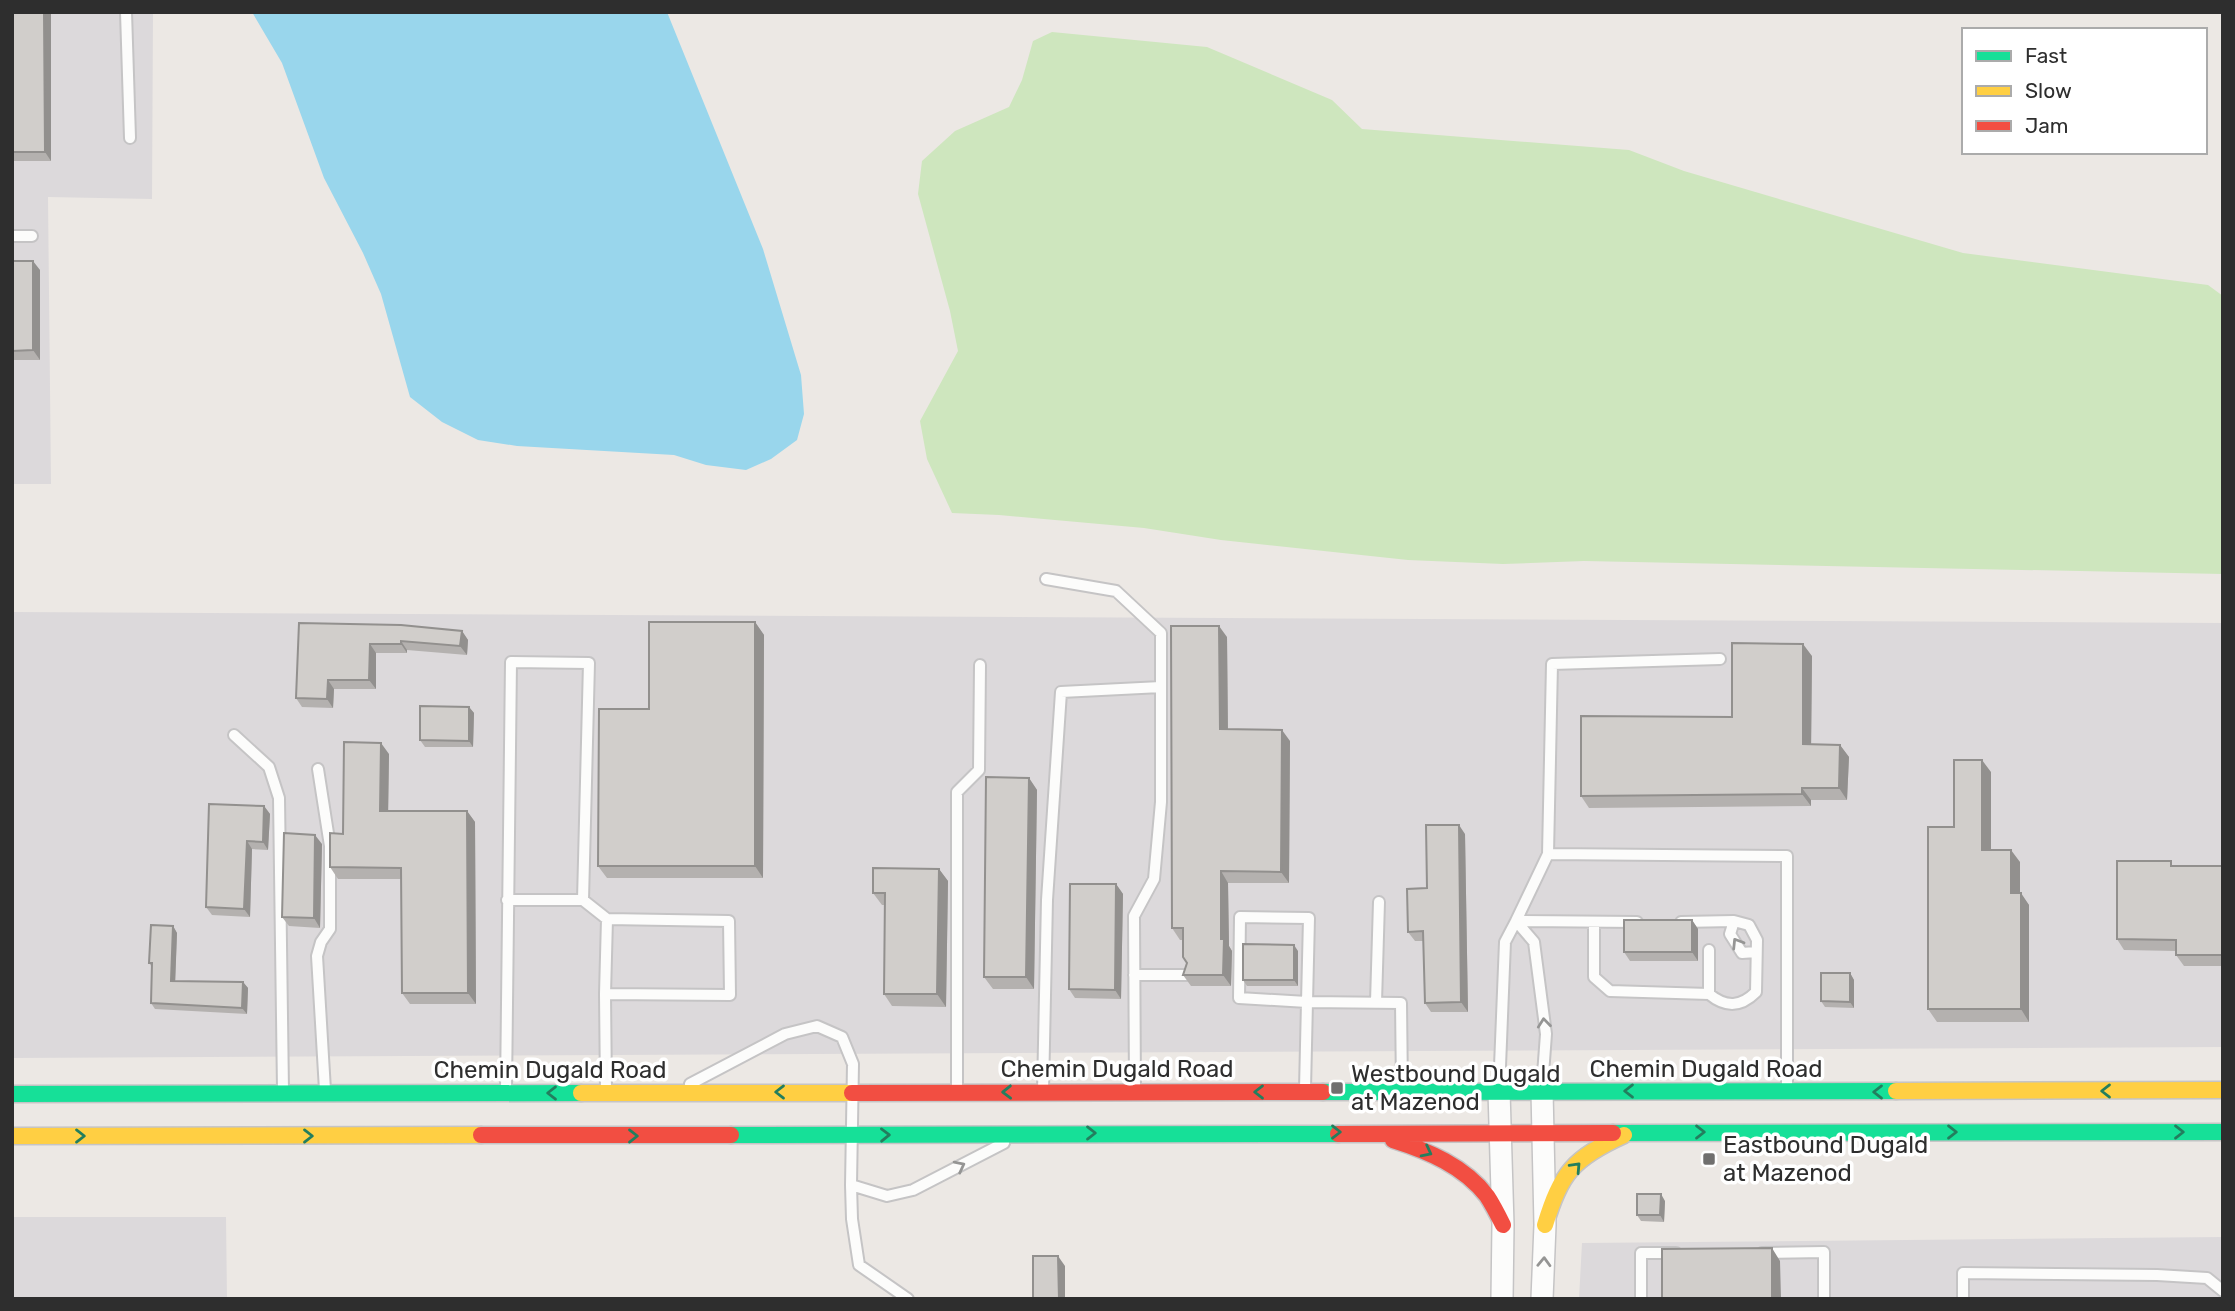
<svg xmlns="http://www.w3.org/2000/svg" width="2235" height="1311" font-family="Rubik,sans-serif">
<style>
.industrial{fill:#dcd9db}
.green{fill:#cee6be}
.water{fill:#99d6ec}
.lines{fill:none;stroke-linecap:round;stroke-linejoin:round}
.lane-casing{stroke:#c5c4c5;stroke-width:14}
.street-casing{stroke:#c5c4c5;stroke-width:24}
.fast-casing{stroke:#c5c4c5;stroke-width:19}
.slow-casing{stroke:#c5c4c5;stroke-width:19}
.jam-casing{stroke:#c5c4c5;stroke-width:19}
.lane{stroke:#fcfcfb;stroke-width:10}
.street{stroke:#fcfcfb;stroke-width:21}
.fast{stroke:#16e098;stroke-width:16}
.slow{stroke:#ffcf43;stroke-width:16}
.jam{stroke:#f24e42;stroke-width:16}
.wall{fill:#b4b1af}
.shaded-wall{fill:#92908e}
.building{fill:#d1cecb;stroke:#92908e;stroke-width:2}
.oneway{stroke:#959594}
.oneway2{stroke:#237e5e}
.poi-dot{fill:#706f6e;stroke:#fff;stroke-width:2.5}
.labels{text-anchor:middle;stroke-width:7;stroke-linejoin:round;paint-order:stroke}
.street-label{font-size:24px;fill:#2e2e2e;stroke:#fff}
.poi-label{font-size:24px;fill:#2e2e2e;stroke:#fff;text-anchor:start}
</style>
<rect width="100%" height="100%" fill="#ece8e4"/>
<path class="industrial" d="M12,12H153L152,199L48,197L51,484H12Z
M12,612L2223,623V1047L12,1058Z
M12,1217H226L227,1299H12Z
M2223,1237V1299H1579L1582,1243Z"/>
<path class="green" d="M1052,32L1207,47L1332,100L1362,129L1629,150L1684,171L1963,253L2208,285L2223,296V574L1584,561L1503,564L1408,560L1221,540L1144,528L999,515L952,513L927,459L920,421L958,351L950,311L918,194L922,161L955,131L1009,107L1022,80L1033,41Z"/>
<path class="water" d="M252,12H667L763,249L801,375L804,414L797,440L771,459L746,470L706,465L674,455L517,446L478,440L442,422L410,397L381,294L363,253L324,178L282,63Z"/>
<g class="lines">
<defs>
<path id="lane" d="M126,12L130,138
M12,236H32
M1046,579L1116,591L1161,633V802L1154,879L1134,916L1135,1088
M234,735L269,767L279,798L283,1090
M318,769L330,846V929L321,942L317,956L325,1090
M1548,854L1787,856V1091
M583,900L607,919
M1240,917L1309,918L1307,1002L1239,998Z
M1734,921L1730,934L1742,953L1756,952
M1594,922V977L1610,991L1709,994C1726,1008 1741,1007 1756,992L1757,940L1749,925L1734,921L1681,922
M1637,922L1516,921L1548,854L1552,664L1720,659
M1709,950V994
M1134,975H1187
M605,994L730,995L729,921L607,919L605,994L606,1090
M1376,1002L1379,902
M690,1084L785,1034L817,1026L842,1037L853,1064L851,1185L887,1196L913,1190L1004,1143
M957,1089V792L979,770L980,665
M1305,1089L1307,1002L1401,1003L1402,1089
M506,1090L511,662L589,663L583,900H507
M1043,1091L1047,900L1061,692L1161,687
M1499,1091L1505,942L1516,921L1534,942L1546,1034L1542,1088
M851,1185L852,1219L859,1265L908,1299
M1762,1253L1824,1252V1299
M1641,1299V1253H1676
M1963,1299V1273L2157,1275L2207,1278L2223,1291"/>
<path id="street" d="M1499,1091L1503,1225L1502,1299
M1542,1091L1545,1225L1542,1299"/>
<path id="fast" d="M1323,1092L1896,1091
M12,1094L581,1093
M1613,1133L2223,1132
M731,1135L1338,1134"/>
<path id="slow" d="M1896,1091L2223,1090
M581,1093H852
M12,1136L481,1135
M1545,1225C1561,1173 1573,1158 1624,1135"/>
<path id="jam" d="M852,1093L1323,1092
M1338,1134L1613,1133
M481,1135H731
M1393,1140C1428,1151 1464,1166 1487,1196C1493,1205 1498,1215 1503,1225"/>
</defs>
<use href="#lane" class="lane-casing"/>
<use href="#street" class="street-casing"/>
<use href="#fast" class="fast-casing"/>
<use href="#slow" class="slow-casing"/>
<use href="#jam" class="jam-casing"/>
<use href="#lane" class="lane"/>
<use href="#street" class="street"/>
<use href="#fast" class="fast"/>
<use href="#slow" class="slow"/>
<use href="#jam" class="jam"/>
</g>
<path class="wall" d="M12,12H51V161H12Z
M12,261L40,270V360H12Z
M755,622L764,635L763,878H607L598,866L649,709Z
M299,623L462,631L468,640L467,655L407,650V653H376V689H334L333,708L302,707L296,698Z
M1227,637L1228,729L1290,741L1289,883H1228L1229,946L1232,951L1231,986H1191L1183,975L1187,963L1183,940H1180L1172,928Z
M1812,656L1811,744L1840,745L1849,757L1847,800H1811V806L1589,808L1581,796L1732,717Z
M469,707L474,713L473,747H425L420,740Z
M389,754L388,811H467L475,822L476,1004H410L402,993L401,879H338L330,867L343,834Z
M1991,772V850L2020,862V893L2029,905V1022H1937L1928,1009Z
M1029,778L1037,790L1034,989H993L984,977Z
M264,806L270,814L268,850L252,849L250,917L212,915L206,907Z
M1465,834L1468,1012H1431L1425,1003L1423,941H1415L1408,932L1427,888Z
M322,844L320,928L289,926L282,917Z
M2174,866H2223V966H2184L2176,955V951L2124,950L2117,939Z
M939,869L948,881L946,1007L892,1006L884,994L885,905H882L873,893Z
M1116,884L1123,894L1121,999L1075,998L1069,989Z
M1692,920L1698,929V961H1630L1624,952Z
M173,926L177,933L175,981L243,982L248,988L247,1014L155,1009L151,1003L152,967L149,963Z
M1298,951V986H1247L1243,980Z
M1850,973L1854,980V1008L1825,1007L1821,1001Z
M1665,1201L1664,1222L1641,1221L1637,1215Z"/>
<path class="shaded-wall" d="M44,12H51V161L45,152Z
M33,261L40,270V360L33,350Z
M755,622L764,635L763,878L755,866Z
M1219,626L1227,637L1228,740L1220,729Z
M462,631L468,640L467,655L460,646Z
M401,641L407,650V653L401,644Z
M370,644L376,653V689L369,680Z
M1803,644L1812,656L1811,756L1803,744Z
M328,680L334,689L333,708L327,699Z
M469,707L474,713L473,747L469,741Z
M1282,730L1290,741L1289,883L1281,872Z
M381,743L389,754L388,822L380,811Z
M1840,745L1849,757L1847,800L1839,788Z
M1982,760L1991,772V862L1982,850Z
M1029,778L1037,790L1034,989L1026,977Z
M1802,788L1811,800V806L1802,794Z
M264,806L270,814L268,850L263,842Z
M467,811L475,822L476,1004L468,993Z
M1459,825L1465,834L1468,1012L1461,1002Z
M315,835L322,844L320,928L314,918Z
M247,841L252,849L250,917L244,909Z
M2011,850L2020,862V905L2011,893Z
M939,869L948,881L946,1007L937,994Z
M1221,871L1228,883L1229,946L1232,951L1231,986L1223,975L1221,939Z
M1116,884L1123,894L1121,999L1115,990Z
M2021,893L2029,905V1022L2021,1009Z
M1692,920L1698,929V961L1692,952Z
M173,926L177,933L175,987L171,981Z
M1294,945L1298,951V986L1294,980Z
M1850,973L1854,980V1008L1850,1002Z
M243,982L248,988L247,1014L242,1008Z
M1661,1194L1665,1201L1664,1222L1660,1215Z
M1772,1248L1780,1261L1781,1299H1772Z
M1058,1256L1065,1266V1299H1059Z"/>
<path class="building" d="M12,12H44L45,152H12Z
M12,261H33V350L12,351Z
M649,622H755V866H598L599,709H649Z
M299,623L401,625L462,631L460,646L401,641V644H370L369,680H328L327,699L296,698Z
M1171,626H1219L1220,729L1282,730L1281,872L1221,871V939H1224L1223,975H1183L1187,963L1183,957V928H1172Z
M1732,643L1803,644V744L1840,745L1839,788H1802V794L1581,796V716L1732,717Z
M420,706L469,707V741L420,740Z
M344,742L381,743L380,811H467L468,993H402L401,868L330,867V833L343,834Z
M1954,760H1982V850H2011V893H2021V1009H1928V827H1954Z
M986,777L1029,778L1026,977H984Z
M209,804L264,806L263,842L247,841L244,909L206,907Z
M1426,825H1459L1461,1002L1425,1003L1423,931L1408,932L1407,889L1427,888Z
M284,833L315,835L314,918L282,917Z
M2117,861H2171V866H2223V955H2176V940L2117,939Z
M873,868L939,869L937,994H884L885,893H873Z
M1070,884H1116L1115,990L1069,989Z
M1624,920H1692V952H1624Z
M151,925L173,926L171,981L243,982L242,1008L151,1003L152,963H149Z
M1243,944L1294,945V980H1243Z
M1821,973H1850V1002L1821,1001Z
M1637,1194H1661L1660,1215H1637Z
M1772,1248V1299H1662V1249Z
M1033,1256H1058L1059,1299H1033Z"/>
<defs><path id="oneway-chevron" d="M-2-3.5L2.5 0L-2 3.5" fill="none" stroke-width="1.6" stroke-linecap="round" stroke-linejoin="round" transform="scale(1.75)"/></defs>
<g class="oneway">
<use href="#oneway-chevron" transform="translate(1737 943) rotate(-122)"/>
<use href="#oneway-chevron" transform="translate(1544 1023) rotate(-96)"/>
<use href="#oneway-chevron" transform="translate(960 1166) rotate(-27)"/>
<use href="#oneway-chevron" transform="translate(1544 1262) rotate(-88)"/>
</g>
<g class="oneway2">
<use href="#oneway-chevron" transform="translate(1629 1091) rotate(180)"/>
<use href="#oneway-chevron" transform="translate(2106 1091) rotate(180)"/>
<use href="#oneway-chevron" transform="translate(780 1092) rotate(180)"/>
<use href="#oneway-chevron" transform="translate(1007 1092) rotate(179)"/>
<use href="#oneway-chevron" transform="translate(1259 1092) rotate(-180)"/>
<use href="#oneway-chevron" transform="translate(1878 1092) rotate(180)"/>
<use href="#oneway-chevron" transform="translate(552 1093) rotate(180)"/>
<use href="#oneway-chevron" transform="translate(1336 1132)"/>
<use href="#oneway-chevron" transform="translate(1700 1132)"/>
<use href="#oneway-chevron" transform="translate(1952 1132)"/>
<use href="#oneway-chevron" transform="translate(2179 1132)"/>
<use href="#oneway-chevron" transform="translate(1091 1133)"/>
<use href="#oneway-chevron" transform="translate(885 1135) rotate(-1)"/>
<use href="#oneway-chevron" transform="translate(80 1136)"/>
<use href="#oneway-chevron" transform="translate(308 1136)"/>
<use href="#oneway-chevron" transform="translate(633 1136)"/>
<use href="#oneway-chevron" transform="translate(1427 1152) rotate(27)"/>
<use href="#oneway-chevron" transform="translate(1576 1167) rotate(-47)"/>
</g>
<g class="poi-dot">
<rect x="1330" y="1081" width="14" height="14" rx="3.5"/>
<rect x="1702" y="1152" width="14" height="14" rx="3.5"/>
</g>
<g class="labels">
<g class="street-label">
<text x="1117" y="1077">Chemin Dugald Road</text>
<text x="1706" y="1077">Chemin Dugald Road</text>
<text x="550" y="1078">Chemin Dugald Road</text>
</g>
<g class="poi-label">
<text x="1351" y="1082">Westbound Dugald<tspan x="1351" dy="28">at Mazenod</tspan></text>
<text x="1723" y="1153">Eastbound Dugald<tspan x="1723" dy="28">at Mazenod</tspan></text>
</g>
</g>
<rect width="2235" height="1311" fill="none" stroke="#2e2e2e" stroke-width="28"/>
<rect x="1962" y="28" width="245" height="126" fill="#ffffff" stroke="#ababab" stroke-width="2"/>
<rect x="1976" y="51" width="35" height="10" fill="#16e098" stroke="#ababab" stroke-width="2"/>
<text x="2025" y="63" font-size="21" fill="#2e2e2e">Fast</text>
<rect x="1976" y="86" width="35" height="10" fill="#ffcf43" stroke="#ababab" stroke-width="2"/>
<text x="2025" y="98" font-size="21" fill="#2e2e2e">Slow</text>
<rect x="1976" y="121" width="35" height="10" fill="#f24e42" stroke="#ababab" stroke-width="2"/>
<text x="2025" y="133" font-size="21" fill="#2e2e2e">Jam</text>
</svg>
